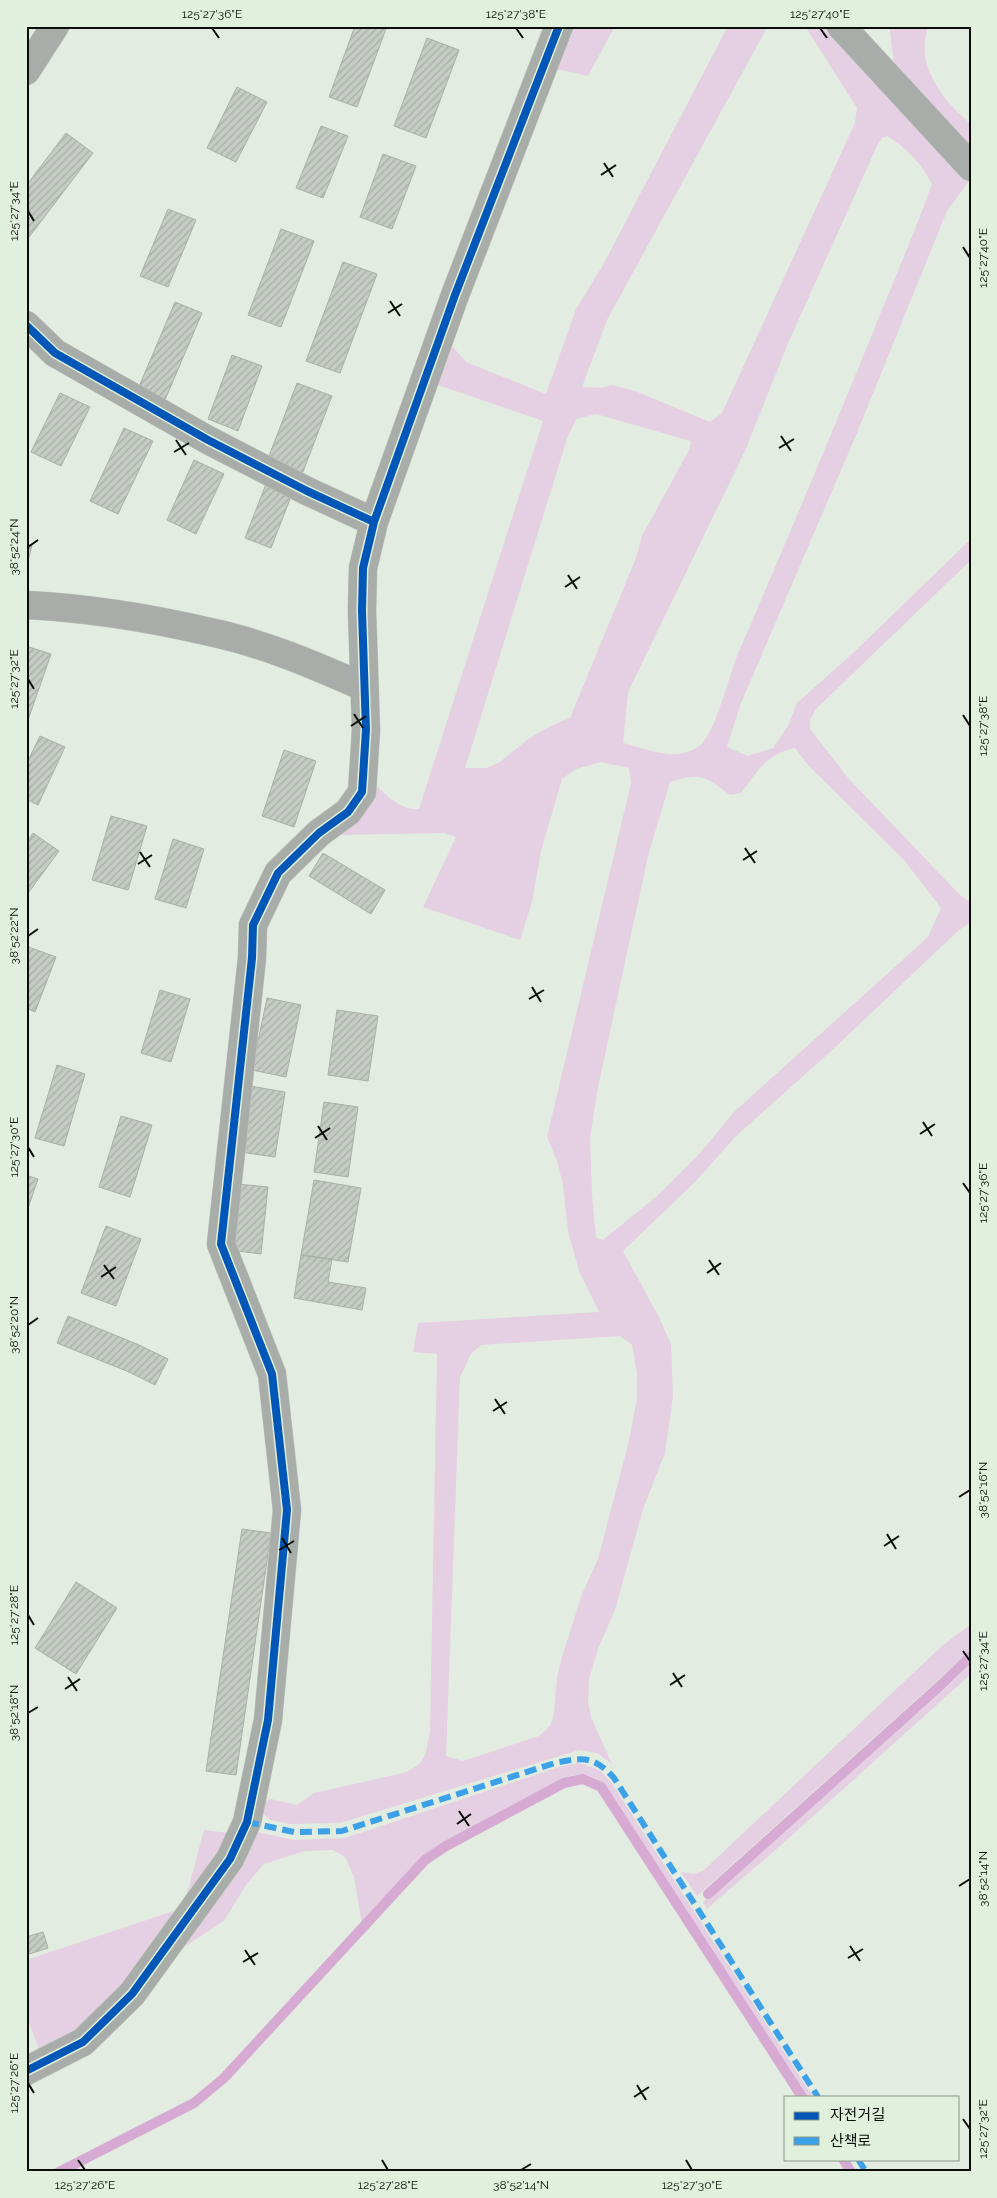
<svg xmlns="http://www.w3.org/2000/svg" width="997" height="2198" font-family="Raleway,'Noto Sans KR',sans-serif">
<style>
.grass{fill:#e5cfe2;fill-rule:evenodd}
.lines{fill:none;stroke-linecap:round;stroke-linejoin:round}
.stream{stroke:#d7aad4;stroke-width:10}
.building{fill:url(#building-hatch);stroke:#a9b0a8}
.minor-casing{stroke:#c1c8bf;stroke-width:29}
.minor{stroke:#a9ada9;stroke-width:28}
.quiet{stroke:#3ca1e9;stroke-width:6;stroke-dasharray:12 6;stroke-linecap:butt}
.cycleway-casing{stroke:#e0f0dd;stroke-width:11}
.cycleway{stroke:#0057b8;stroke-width:8}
.ticks{fill:none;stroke:#090e08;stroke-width:2}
.neatline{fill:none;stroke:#090e08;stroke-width:2}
.ticks-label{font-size:12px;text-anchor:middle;fill:#090e08}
</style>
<defs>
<pattern id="building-hatch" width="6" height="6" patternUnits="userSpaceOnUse" patternTransform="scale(1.25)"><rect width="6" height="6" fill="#c5ccc4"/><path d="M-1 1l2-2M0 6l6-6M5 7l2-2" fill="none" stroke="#a8aea7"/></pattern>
</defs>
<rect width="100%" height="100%" fill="#e3ece1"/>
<path class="grass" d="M570,26H615L588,76L553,68Z
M728,26H768L607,320L582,387L601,388L612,385L635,391L710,422L722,413L855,123L857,108L805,26H830L969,181L947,211L857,433L741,703L727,747L748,756L773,748L788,726L797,703L852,654L971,539V560L816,709L810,720V729L849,779L960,895L969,901L971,899V922L959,930L829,1053L735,1137L696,1181L623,1251L661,1321L671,1345L673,1396L665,1453L643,1509L615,1610L598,1649L589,1679L588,1701L591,1717L612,1764L597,1753L579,1750L340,1823L291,1824L270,1820L264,1814L260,1804L271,1799L297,1805L314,1793L403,1773C427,1764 425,1755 430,1732L437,1354L413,1352L418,1323L599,1312L579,1271L568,1231L563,1185L557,1161L547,1137L631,783L629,768L601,762L576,769L562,779L541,851L532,902L520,940L423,907L456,837L444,833L342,835L354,824L375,784C387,796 402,811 419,809L543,421L438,385L452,346L466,362L546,394L576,309L603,265ZM887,136C907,148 921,163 932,184C913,237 890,289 869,342C827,445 784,547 740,649C730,670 716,734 699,746C677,763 648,749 623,743L628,692L745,451L789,341L877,146L882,138ZM596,414L691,441L689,450L642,536L636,558L570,718L551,726L528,739L500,762L487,768H465L567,439L576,419ZM795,748L808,765L904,860L941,908L928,937L734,1112L700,1153L657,1196L603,1240L596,1238L592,1195L590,1138L598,1087L648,856L670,782C701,772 705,776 730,795L741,793C758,771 766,754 795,748ZM620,1336L632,1345L637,1373V1399L628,1445L598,1559L582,1594L563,1654L557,1677L554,1713L550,1726L539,1736L463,1761L446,1756L460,1377L471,1354L481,1345Z
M892,26H929C913,64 944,102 971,124V154L895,73L890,30Z
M971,1624V1649L937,1681L697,1896L681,1872L694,1874L704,1870L942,1646Z
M971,1663V1674L780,1846L707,1909L703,1902L947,1687Z
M578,1763L598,1769L611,1782L813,2097H805L687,1914V1909L682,1908L604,1786C592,1772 578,1772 562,1779L442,1844L424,1858L362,1924L354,1877L345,1857L333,1850L304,1851L264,1864L246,1885L224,1921L176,1952L257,1832L294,1840L345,1838L559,1767Z
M204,1830L237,1834L130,1991L42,2057L26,2015V1960L183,1908Z"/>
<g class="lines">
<path class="stream" d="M708,1894L941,1685L971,1656
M843,2159L851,2172
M59,2172L194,2103L224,2078L425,1860L446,1846L564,1783L583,1779L601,1787L802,2097"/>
</g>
<path class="building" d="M355,26H387L357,107L329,97Z
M427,38L459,50L426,138L394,126Z
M237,87L267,102L236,162L207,148Z
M321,126L348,136L323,198L296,188Z
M66,133L93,153L26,241V186Z
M383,154L416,166L392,229L360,217Z
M168,209L196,220L168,287L140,276Z
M281,229L314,241L281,327L248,315Z
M343,262L377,274L340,373L306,361Z
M175,302L202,313L165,400L138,389Z
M232,355L262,366L238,431L208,419Z
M297,383L332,396L301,477L266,464Z
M60,393L90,407L61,466L31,452Z
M124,428L153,441L118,514L90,501Z
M194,460L224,474L196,534L167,520Z
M266,484L292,494L271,548L245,538Z
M26,544L32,545L26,569Z
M26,646L51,654L27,723H26Z
M40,736L65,747L38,805L26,799V765Z
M284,750L316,761L294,827L262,816Z
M111,816L147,826L128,890L92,880Z
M33,833L59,851L26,896V843Z
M173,839L204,849L186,908L155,899Z
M323,853L385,890L371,914L309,876Z
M26,946L56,957L35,1012L26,1008Z
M160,990L190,999L171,1062L141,1053Z
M267,998L301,1005L286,1077L252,1070Z
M337,1010L378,1016L368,1081L328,1075Z
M57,1065L85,1074L64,1146L35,1138Z
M250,1086L285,1092L275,1157L240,1152Z
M324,1102L358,1107L348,1177L314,1172Z
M121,1116L152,1125L130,1197L99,1187Z
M26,1175L38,1179L26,1214Z
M314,1180L361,1188L348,1262L301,1255Z
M237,1184L268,1187L261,1254L230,1250Z
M106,1226L141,1239L116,1306L81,1293Z
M301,1255L332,1259L328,1282L366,1288L362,1310L294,1298Z
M68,1316L139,1345L168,1359L155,1385L129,1372L57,1343Z
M242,1529L271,1533L236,1775L206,1771Z
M76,1582L117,1608L76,1674L35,1648Z
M43,1932L48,1948L26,1955V1937Z"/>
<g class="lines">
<defs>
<path id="minor" d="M841,26L971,167
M26,71L55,26
M26,325L55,353L208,440L307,491L374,522
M26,605C88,608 150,618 210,632C263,643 314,665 364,687
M26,2071L83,2042L132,1994L230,1859L247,1822L268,1720L287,1510L272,1374L221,1244L252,958L253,925L278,873L319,833L348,812L362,792L366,730L362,611L363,568L374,522L455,295L559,26"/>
</defs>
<use href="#minor" class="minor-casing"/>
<use href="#minor" class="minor"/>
<path class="quiet" d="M247,1822L294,1832L342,1831L555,1763C584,1757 594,1756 614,1778L818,2097
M858,2159L866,2172"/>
<defs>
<path id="cycleway" d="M26,325L55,353L208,440L307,491L374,522
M26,2071L83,2042L132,1994L230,1859L247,1822L268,1720L287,1510L272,1374L221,1244L252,958L253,925L278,873L319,833L348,812L362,792L366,730L362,611L363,568L374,522L455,295L559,26"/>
</defs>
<use href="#cycleway" class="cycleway-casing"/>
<use href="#cycleway" class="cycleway"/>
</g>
<path class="ticks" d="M212,28L219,38M516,28L523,38M820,28L827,38M604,163L613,177M601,175L616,165M28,211L34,221M963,247L970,258M390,301L400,316M388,313L402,304M781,436L791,451M176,440L186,455M779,448L794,439M174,452L189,443M28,547L38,540M568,575L577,589M565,587L580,577M28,679L34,689M354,714L363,728M963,715L970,726M351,726L366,716M745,848L755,863M140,852L150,867M743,860L757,851M138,864L152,855M28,936L38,929M532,987L541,1002M529,999L544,990M923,1122L932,1136M318,1126L327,1140M920,1134L935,1124M315,1138L330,1128M28,1147L34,1157M963,1183L970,1193M709,1260L719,1275M104,1265L114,1279M707,1273L721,1263M101,1277L116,1267M28,1325L38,1318M495,1399L505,1414M493,1411L507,1402M959,1497L970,1490M887,1534L896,1549M282,1538L291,1553M884,1546L899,1536M279,1550L294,1541M28,1615L34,1625M963,1651L970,1661M673,1673L682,1687M68,1677L77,1691M670,1685L685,1675M65,1689L80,1679M28,1713L38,1707M459,1811L469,1826M457,1824L471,1814M959,1886L970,1879M850,1946L860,1961M245,1950L255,1965M848,1958L863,1949M243,1962L258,1953M28,2083L34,2093M637,2085L646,2100M634,2097L649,2087M963,2119L970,2129M78,2160L85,2170M382,2160L388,2170M686,2160L692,2170M521,2170L531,2164"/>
<rect width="997" height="2198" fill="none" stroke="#e0f0dd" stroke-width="55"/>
<rect x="784" y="2096" width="175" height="65" fill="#e0f0dd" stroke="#8a9688"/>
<rect x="794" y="2112" width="25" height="8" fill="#0057b8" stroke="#8a9688"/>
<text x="830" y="2120" font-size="15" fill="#090e08">자전거길</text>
<rect x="794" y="2137" width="25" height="8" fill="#3ca1e9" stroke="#8a9688"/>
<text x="830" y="2146" font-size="15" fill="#090e08">산책로</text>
<rect x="28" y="28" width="942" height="2142" class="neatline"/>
<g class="ticks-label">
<text x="212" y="18">125°27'36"E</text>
<text x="516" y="18">125°27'38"E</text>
<text x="820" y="18">125°27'40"E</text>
<text transform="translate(14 211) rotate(-90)" y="4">125°27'34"E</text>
<text transform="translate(983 258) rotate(-90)" y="4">125°27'40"E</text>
<text transform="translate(14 547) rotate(-90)" y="4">38°52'24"N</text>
<text transform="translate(14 679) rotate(-90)" y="4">125°27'32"E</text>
<text transform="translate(983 726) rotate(-90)" y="4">125°27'38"E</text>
<text transform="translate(14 936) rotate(-90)" y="4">38°52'22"N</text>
<text transform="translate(14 1147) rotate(-90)" y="4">125°27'30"E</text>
<text transform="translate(983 1193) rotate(-90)" y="4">125°27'36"E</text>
<text transform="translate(14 1325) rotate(-90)" y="4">38°52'20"N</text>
<text transform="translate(983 1490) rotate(-90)" y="4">38°52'16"N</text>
<text transform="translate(14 1615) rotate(-90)" y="4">125°27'28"E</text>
<text transform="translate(983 1661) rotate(-90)" y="4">125°27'34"E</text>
<text transform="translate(14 1713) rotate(-90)" y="4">38°52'18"N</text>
<text transform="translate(983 1879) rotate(-90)" y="4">38°52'14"N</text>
<text transform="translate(14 2083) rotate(-90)" y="4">125°27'26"E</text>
<text transform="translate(983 2129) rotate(-90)" y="4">125°27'32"E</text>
<text x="85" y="2189">125°27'26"E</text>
<text x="388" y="2189">125°27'28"E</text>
<text x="521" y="2189">38°52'14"N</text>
<text x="692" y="2189">125°27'30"E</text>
</g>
</svg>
